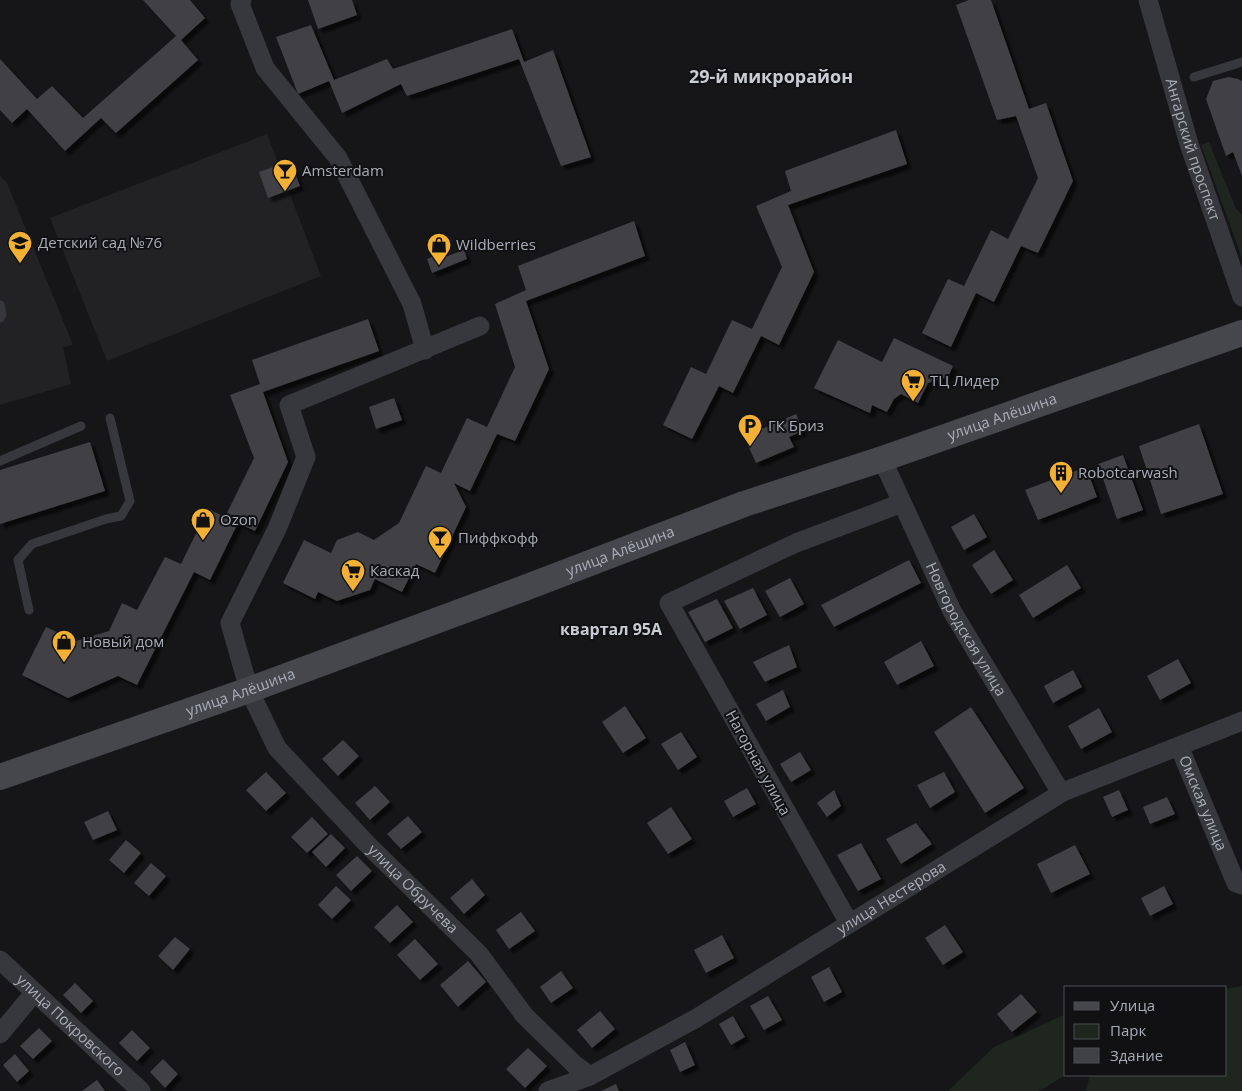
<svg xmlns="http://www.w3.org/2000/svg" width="1242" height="1091" font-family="'Open Sans',sans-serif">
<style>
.built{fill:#222225}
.green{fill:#1e261f}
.building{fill:#404145;filter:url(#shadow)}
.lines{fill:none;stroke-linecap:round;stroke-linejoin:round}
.lane{stroke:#37383d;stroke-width:9}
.street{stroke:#37383d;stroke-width:19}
.secondary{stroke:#45474d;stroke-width:26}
.labels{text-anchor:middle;stroke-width:4;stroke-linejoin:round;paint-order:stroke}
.street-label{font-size:15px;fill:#a8adb8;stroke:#111113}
.poi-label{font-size:15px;fill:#a8adb8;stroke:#111113;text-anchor:start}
.neighbourhood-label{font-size:16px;font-weight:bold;fill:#c9ccd4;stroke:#111113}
.quarter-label{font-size:18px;font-weight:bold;fill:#c9ccd4;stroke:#111113}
</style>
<defs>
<filter id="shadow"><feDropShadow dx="4.5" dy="4.5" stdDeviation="1" flood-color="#0009"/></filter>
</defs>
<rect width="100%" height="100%" fill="#161618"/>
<path class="built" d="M267,134L321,276L107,361L50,218Z
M0,175L7,183L73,345L63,347L71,384L0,405Z"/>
<path class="green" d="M1209,142L1236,209L1242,214V258L1201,145Z
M1242,986V1091H1086L1090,1075H1226V989Z
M1066,1014V1075L1039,1091H948L994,1047Z"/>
<path class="building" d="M143,0H190L205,18L181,40L198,60L116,133L101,118L65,151L27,109L12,123L0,110V59L37,99L52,86L83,118L176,36Z
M308,0H352L357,15L318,29Z
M969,0H991L1029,109L1046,103L1073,181L1038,253L1021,246L994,302L976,293L951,347L922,333L948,279L964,286L991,230L1008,239L1038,178L1016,116L997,120L956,5Z
M311,25L334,80L387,59L393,69L512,29L524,62L553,50L591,157L561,166L519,59L407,96L401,84L342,113L329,81L298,94L276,37Z
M1228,77L1238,79L1242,81V176L1233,152L1226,156L1206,99L1213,81Z
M896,130L907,164L788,205L814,272L779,345L761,336L733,393L719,386L692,439L663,425L691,367L706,374L732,320L752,329L782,267L756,206L791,191L785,171Z
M290,161L300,186L268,198L259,172Z
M634,221L645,256L526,301L549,369L515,441L497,434L470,491L454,483L466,507L435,573L416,564L402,592L375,579L370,590L337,601L318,592L315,599L283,583L304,540L331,553L337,540L358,532L374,540L399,523L426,466L441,473L467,418L487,427L515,367L495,304L526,290L518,266Z
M464,250L467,259L432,273L427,259L443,253L445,257Z
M368,319L379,351L263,392L288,462L255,531L238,523L210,580L194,572L137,685L118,676L68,698L22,675L46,627L76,641L109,631L122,603L137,610L165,557L181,564L208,509L225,517L254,458L230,395L260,384L252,360Z
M894,338L953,366L948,377L928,383L918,403L901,394L894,399L887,412L872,405L870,413L814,388L838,340L882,362Z
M394,398L402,420L376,429L369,407Z
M796,414L803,431L789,437L794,447L756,463L744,437Z
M1199,424L1223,494L1161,514L1139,446Z
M90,442L105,491L0,524V470Z
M1123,455L1143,510L1117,519L1098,464Z
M1086,467L1097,497L1038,520L1025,490Z
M974,514L987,537L964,550L951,527Z
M994,550L1013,580L991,594L972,565Z
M909,560L921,583L834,627L821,605Z
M1067,565L1081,588L1033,618L1019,595Z
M790,578L804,604L780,617L765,591Z
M753,588L767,615L740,629L724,601Z
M717,599L733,628L705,642L688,612Z
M921,641L934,666L897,685L884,662Z
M789,645L797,667L765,682L753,662Z
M1178,659L1191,683L1160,700L1147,676Z
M1073,670L1082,687L1053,703L1044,686Z
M783,690L790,707L766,721L756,704Z
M625,706L646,738L623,753L602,722Z
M971,707L1024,788L985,813L934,732Z
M1099,708L1112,732L1081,749L1068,726Z
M681,732L697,757L678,770L661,744Z
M343,740L359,756L338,776L322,759Z
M800,752L811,770L791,782L780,764Z
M266,772L286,793L266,811L246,790Z
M944,772L955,792L930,808L917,785Z
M375,786L390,802L370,820L355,803Z
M747,788L756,804L733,817L724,801Z
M834,790L841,806L827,817L817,803Z
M1119,790L1128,810L1112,817L1103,797Z
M1167,797L1175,814L1150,824L1143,807Z
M671,807L692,839L668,854L647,823Z
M108,811L117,830L93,840L84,822Z
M408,816L422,832L401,849L387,834Z
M312,817L328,834L307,853L291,837Z
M916,823L932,844L901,864L886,839Z
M331,834L345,848L326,867L312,852Z
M126,840L141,853L124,873L109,860Z
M861,843L881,879L858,891L837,855Z
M1075,845L1090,874L1051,893L1037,864Z
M357,856L372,871L351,891L336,875Z
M151,863L166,876L149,896L134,883Z
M472,879L485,895L464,914L450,898Z
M336,886L351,900L332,919L318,905Z
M1164,886L1173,904L1150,916L1141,898Z
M397,905L413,922L390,943L374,927Z
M521,912L535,931L509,949L496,930Z
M945,925L963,952L943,965L925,938Z
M722,935L734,958L706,973L694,950Z
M175,937L190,949L173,970L158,956Z
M415,939L438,964L420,980L397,955Z
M468,961L486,982L458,1007L440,985Z
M829,967L842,992L824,1002L811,977Z
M561,971L573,988L551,1003L540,987Z
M75,983L93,1001L81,1013L63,995Z
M1021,994L1037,1012L1012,1032L997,1014Z
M768,996L782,1020L764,1030L750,1006Z
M600,1011L615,1029L592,1048L577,1030Z
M733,1016L745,1037L731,1045L719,1024Z
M39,1028L52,1041L33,1059L20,1046Z
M132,1030L150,1048L137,1061L119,1043Z
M685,1042L695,1065L680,1072L670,1050Z
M528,1048L547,1066L525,1088L506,1069Z
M15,1054L29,1071L17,1082L3,1065Z
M163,1059L178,1074L165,1088L150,1072Z
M97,1080L105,1091H82Z
M616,1084L619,1091H601Z"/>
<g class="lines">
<path class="lane" d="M1194,77L1242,62
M0,305L2,314L0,318
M0,461L81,426
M29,610L18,560L32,544L106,519L121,516L130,501L110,418"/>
<g class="street">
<path d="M242,0L240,4L265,68L338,158L412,304L425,350"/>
<path id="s1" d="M1148,0L1189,144L1242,297"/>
<path id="s2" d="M480,326L289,405L306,457L277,529L230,623L249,690L277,748L368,845L479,954L524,1015L575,1065L590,1076"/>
<path id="s3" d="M882,459L952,611L1057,786L1063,792"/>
<path id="s4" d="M1179,746L1236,883L1242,885"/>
<path d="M849,923L669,603L796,543L902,503"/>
<path id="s5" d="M0,960L141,1091"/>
<path d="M0,1034L34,993"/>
<path id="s6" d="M548,1091L590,1076L695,1019L1063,792L1242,721"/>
</g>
<path class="secondary" id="s7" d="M0,777L249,690L522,589L744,504L882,459L1242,333"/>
</g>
<defs>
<symbol id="bar-pin" viewBox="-11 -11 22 30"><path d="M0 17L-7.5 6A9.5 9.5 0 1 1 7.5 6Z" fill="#f2b134" stroke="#111113"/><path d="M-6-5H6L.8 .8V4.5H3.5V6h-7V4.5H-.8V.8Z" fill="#111"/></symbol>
<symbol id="school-pin" viewBox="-11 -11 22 30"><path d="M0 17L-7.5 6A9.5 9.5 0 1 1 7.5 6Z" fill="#f2b134" stroke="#111113"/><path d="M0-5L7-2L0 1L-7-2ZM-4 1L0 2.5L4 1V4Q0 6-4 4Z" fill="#111"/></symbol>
<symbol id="shop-pin" viewBox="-11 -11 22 30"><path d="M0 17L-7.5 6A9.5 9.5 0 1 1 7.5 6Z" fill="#f2b134" stroke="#111113"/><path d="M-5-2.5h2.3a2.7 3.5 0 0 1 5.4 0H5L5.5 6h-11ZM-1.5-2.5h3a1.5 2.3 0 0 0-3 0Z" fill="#111"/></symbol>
<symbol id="supermarket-pin" viewBox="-11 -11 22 30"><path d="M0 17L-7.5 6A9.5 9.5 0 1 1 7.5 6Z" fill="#f2b134" stroke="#111113"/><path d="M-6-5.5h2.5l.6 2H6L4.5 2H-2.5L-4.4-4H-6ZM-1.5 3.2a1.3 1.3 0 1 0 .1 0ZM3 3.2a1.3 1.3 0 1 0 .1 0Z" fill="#111"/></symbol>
<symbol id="parking-pin" viewBox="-11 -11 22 30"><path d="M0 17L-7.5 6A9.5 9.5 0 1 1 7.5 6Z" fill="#f2b134" stroke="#111113"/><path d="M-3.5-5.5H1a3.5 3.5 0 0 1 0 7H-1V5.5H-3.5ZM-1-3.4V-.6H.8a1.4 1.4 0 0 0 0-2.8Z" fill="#111"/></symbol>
<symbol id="building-pin" viewBox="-11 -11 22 30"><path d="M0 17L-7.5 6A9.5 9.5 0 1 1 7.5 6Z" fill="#f2b134" stroke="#111113"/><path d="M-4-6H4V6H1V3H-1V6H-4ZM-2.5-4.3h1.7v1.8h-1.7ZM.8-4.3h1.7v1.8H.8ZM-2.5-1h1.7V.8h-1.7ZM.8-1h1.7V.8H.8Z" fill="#111"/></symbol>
</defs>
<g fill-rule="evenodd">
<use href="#bar-pin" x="271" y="157" width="28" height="38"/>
<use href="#school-pin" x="6" y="229" width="28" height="38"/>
<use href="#shop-pin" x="425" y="231" width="28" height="38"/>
<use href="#supermarket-pin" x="899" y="367" width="28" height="38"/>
<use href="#parking-pin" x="736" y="412" width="28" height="38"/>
<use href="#building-pin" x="1047" y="459" width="28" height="38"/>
<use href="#shop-pin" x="189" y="506" width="28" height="38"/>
<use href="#bar-pin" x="426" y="524" width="28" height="38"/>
<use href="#supermarket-pin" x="339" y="557" width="28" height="38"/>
<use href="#shop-pin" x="50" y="628" width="28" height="38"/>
</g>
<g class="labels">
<g class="street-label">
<text dy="5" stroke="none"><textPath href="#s1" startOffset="156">Ангарский проспект</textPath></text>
<text dy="5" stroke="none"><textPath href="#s7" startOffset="1065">улица Алёшина</textPath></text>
<text dy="5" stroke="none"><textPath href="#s7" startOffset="660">улица Алёшина</textPath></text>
<text dy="5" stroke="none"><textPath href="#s3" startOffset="190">Новгородская улица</textPath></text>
<text dy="5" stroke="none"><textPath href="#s7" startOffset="255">улица Алёшина</textPath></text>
<text transform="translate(758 763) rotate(61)" y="5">Нагорная улица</text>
<text dy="5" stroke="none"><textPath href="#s4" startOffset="62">Омская улица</textPath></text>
<text dy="5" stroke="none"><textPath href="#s2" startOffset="774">улица Обручева</textPath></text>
<text dy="5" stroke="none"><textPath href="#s6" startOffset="395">улица Нестерова</textPath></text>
<text dy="5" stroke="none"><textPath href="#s5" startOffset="96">улица Покровского</textPath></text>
</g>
<g class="poi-label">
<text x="302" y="176">Amsterdam</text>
<text x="38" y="248">Детский сад №76</text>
<text x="456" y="250">Wildberries</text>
<text x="930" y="386">ТЦ Лидер</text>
<text x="768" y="431">ГК Бриз</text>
<text x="1078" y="478">Robotcarwash</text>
<text x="220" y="525">Ozon</text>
<text x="458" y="543">Пиффкофф</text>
<text x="370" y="576">Каскад</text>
<text x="82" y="647">Новый дом</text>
</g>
<g class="neighbourhood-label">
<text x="611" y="635">квартал 95А</text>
</g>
<g class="quarter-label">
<text x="771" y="83">29-й микрорайон</text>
</g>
</g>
<rect x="1064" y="986" width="162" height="90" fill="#111113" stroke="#4d4f55"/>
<rect x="1074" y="1002" width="25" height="8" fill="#45474d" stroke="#4d4f55"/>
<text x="1110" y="1011" font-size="15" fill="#a8adb8">Улица</text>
<rect x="1074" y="1024" width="25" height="15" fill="#1e261f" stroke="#4d4f55"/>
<text x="1110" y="1036" font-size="15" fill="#a8adb8">Парк</text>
<rect x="1074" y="1048" width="25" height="15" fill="#404145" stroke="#4d4f55"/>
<text x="1110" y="1061" font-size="15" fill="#a8adb8">Здание</text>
</svg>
